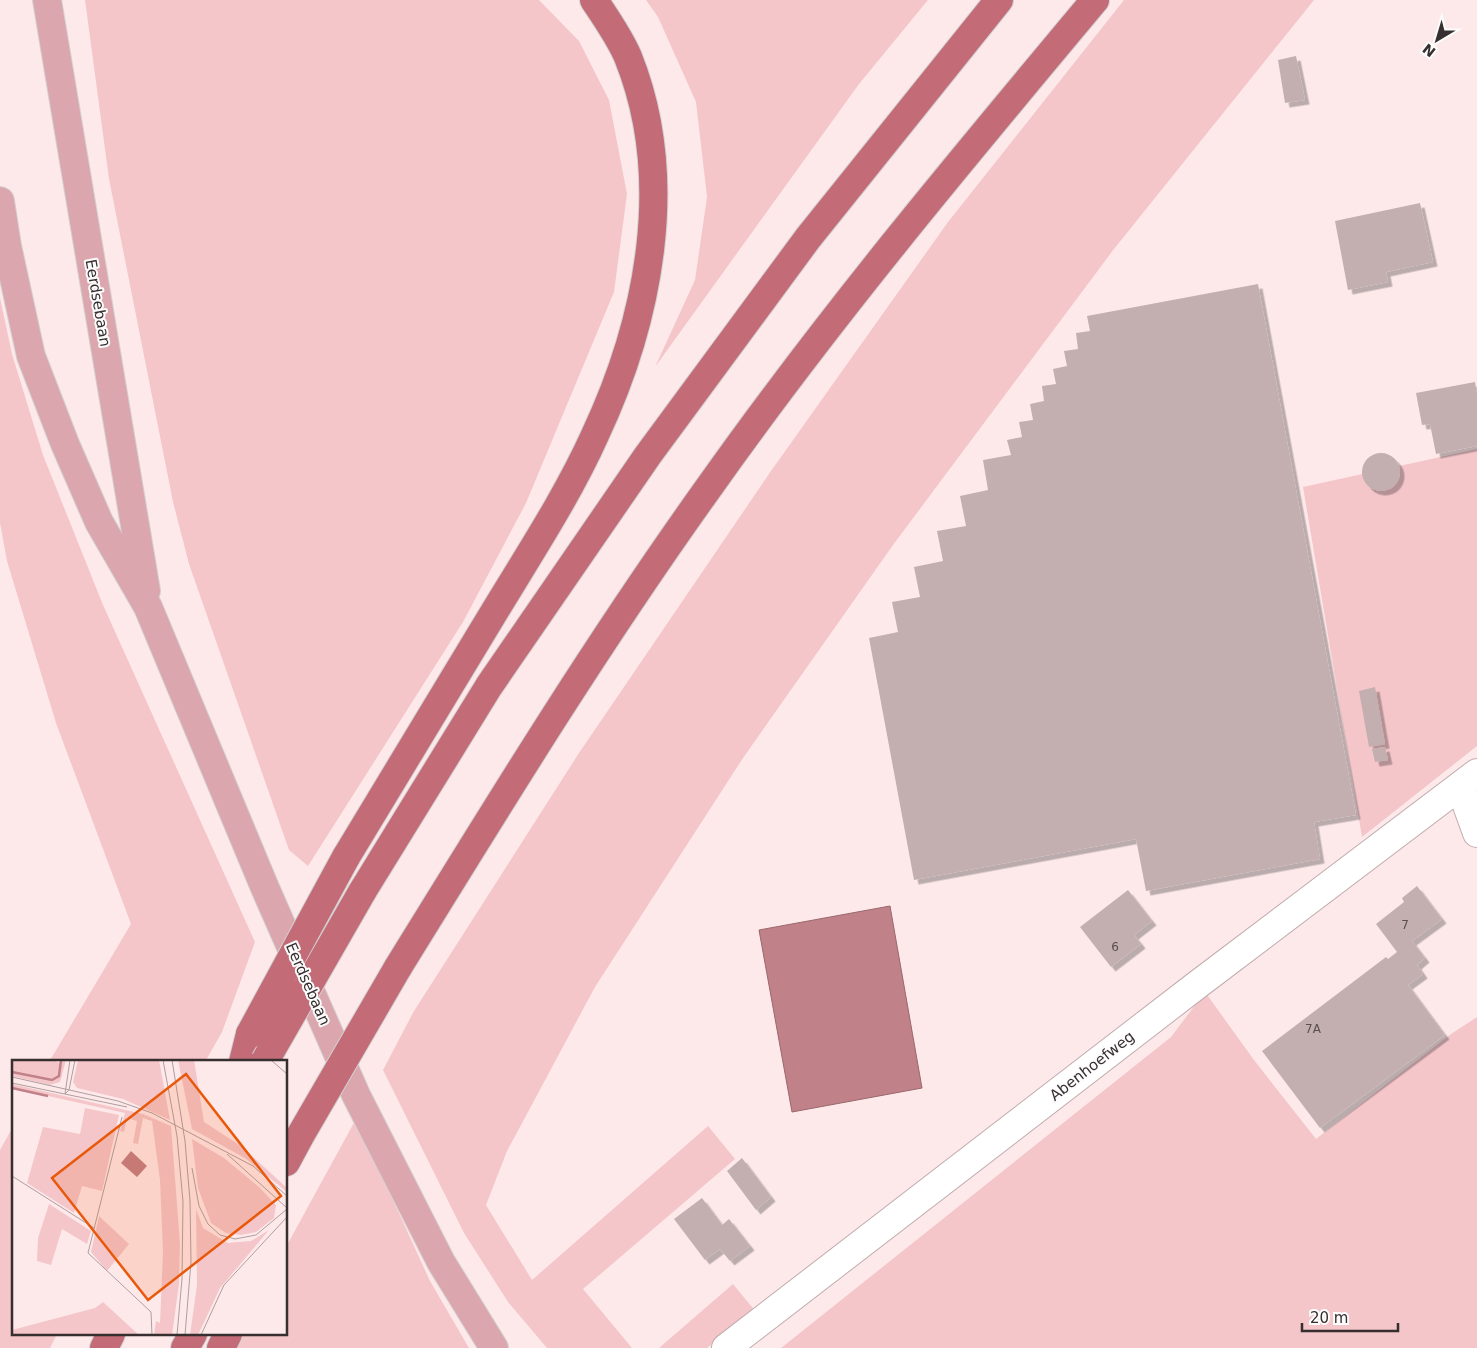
<svg xmlns="http://www.w3.org/2000/svg" width="1477" height="1348" font-family="'DejaVu Sans',sans-serif">
<style>
.green{fill:#f4c6ca}
.water{fill:#c18188;stroke:#98686d}
.building{fill:#c3afb0;filter:url(#shadow)}
.lines{fill:none;stroke-linecap:round;stroke-linejoin:round}
.minor-casing{stroke:#c1acae;stroke-width:30}
.major-casing{stroke:#d3d1d1;stroke-width:30}
.highway-casing{stroke:#d3d1d1;stroke-width:30}
.minor{stroke:#fff;stroke-width:28}
.major{stroke:#dba6ad;stroke-width:28}
.highway{stroke:#c36b77;stroke-width:28}
.highway-bridge-casing{stroke:#d3d1d1;stroke-width:30;stroke-linecap:butt}
.highway-bridge{stroke:#c36b77;stroke-width:28}
.labels{text-anchor:middle;stroke-width:4;stroke-linejoin:round;paint-order:stroke}
.number-label{font-size:12px;fill:#5a4e4f}
.street-label{font-size:15px;fill:#372e2f;stroke:#fcfcfc}
.inset-river{fill:none;stroke:#c18188;stroke-width:2.5}
.inset-road{fill:none;stroke:#ae9e9f;stroke-width:1}
.view{fill:#e8590c;fill-opacity:0.15;stroke:#e8590c;stroke-width:2.5}
.inset-edge{fill:none;stroke:#372e2f;stroke-width:2.5}
</style>
<defs>
<filter id="shadow"><feDropShadow dx="4.5" dy="4.5" stdDeviation="0" flood-color="#0004"/></filter>
</defs>
<rect width="100%" height="100%" fill="#fee9ea"/>
<path class="green" d="M85,0H539L579,41L609,100L627,194L614,292L526,503L463,622L308,866L289,850L189,564L173,502L109,179Z
M646,0H928L859,84L655,367L695,280L707,197L696,102L658,17Z
M1124,0H1314L1114,249L893,545L743,758L595,987L507,1151L486,1205L532,1280L708,1126L735,1159L583,1289L632,1348H547L508,1302L464,1233L383,1070L414,1011L579,753L771,471L948,222Z
M0,298L12,354L43,455L103,605L255,942L222,1032L205,1062H49L131,924L56,723L7,561L0,523Z
M1477,449V746L1362,837L1303,487Z
M1205,992L1254,1060L1316,1139L1451,1034L1477,1017V1348H781L1171,1037Z
M356,1119L430,1281L469,1348H234L241,1334H286V1247Z
M14,1125V1334H57L50,1348H0V1150Z
M733,1284L756,1312L707,1348H659Z"/>
<path class="water" d="M890,906L922,1088L792,1112L759,930Z"/>
<path class="building" d="M1296,56L1305,100L1285,103L1278,60Z
M1420,203L1433,262L1386,272L1388,282L1348,290L1335,221Z
M1258,284L1356,815L1314,822L1320,859L1146,891L1136,839L914,880L869,638L898,632L892,602L920,597L914,567L943,561L937,531L966,526L960,496L988,490L983,460L1011,455L1007,440L1022,437L1019,422L1033,420L1030,404L1044,401L1042,386L1056,384L1053,369L1067,366L1064,351L1078,349L1076,333L1090,331L1087,316Z
M1475,382L1477,394V446L1436,454L1430,424L1422,425L1416,393Z
M1362 472a19 19 0 1 1 38 0a19 19 0 1 1-38 0Z
M1375,687L1385,744L1369,747L1359,691Z
M1385,747L1388,760L1375,762L1372,749Z
M1417,886L1442,919L1412,941L1425,958L1417,965L1423,974L1408,985L1445,1035L1320,1128L1262,1051L1386,957L1388,959L1397,952L1376,924L1404,902L1402,898Z
M1128,890L1152,921L1134,935L1141,944L1111,967L1080,927Z
M742,1158L771,1197L756,1210L727,1171Z
M702,1198L722,1225L729,1219L750,1246L730,1261L720,1249L705,1260L674,1219Z"/>
<g class="lines">
<defs>
<path id="minor" d="M1460,786L1477,833
M726,1348L1197,985L1477,773"/>
<path id="major" d="M47,0L146,591
M0,201L7,246L31,356L65,444L99,522L148,607L265,888L356,1095L441,1262L494,1348"/>
<path id="highway" d="M346,857C396,775 446,692 496,609C530,553 568,495 595,435C649,320 677,179 628,57C620,38 606,18 594,0
M362,892L489,686L648,455L808,238L999,0
M397,969C497,807 596,645 707,490C827,320 962,159 1095,0
M243,1062L250,1034
M286,1162L300,1136
M104,1348L111,1334
M185,1348L193,1334
M221,1348L228,1334"/>
</defs>
<use href="#minor" class="minor-casing"/>
<use href="#major" class="major-casing"/>
<use href="#highway" class="highway-casing"/>
<use href="#minor" class="minor"/>
<use href="#major" class="major"/>
<use href="#highway" class="highway"/>
<defs>
<path id="highway-bridge" d="M250,1034L346,857
M265,1061L362,892
M300,1136L397,969"/>
</defs>
<use href="#highway-bridge" class="highway-bridge-casing"/>
<use href="#highway-bridge" class="highway-bridge"/>
</g>
<g class="labels">
<g class="number-label">
<text x="1405" y="929">7</text>
<text x="1115" y="951">6</text>
<text x="1313" y="1033">7A</text>
</g>
<g class="street-label">
<text transform="translate(98 303) rotate(80)" y="5">Eerdsebaan</text>
<text transform="translate(308 984) rotate(66)" y="5">Eerdsebaan</text>
<text transform="translate(1092 1066) rotate(-38)" y="5">Abenhoefweg</text>
</g>
</g>
<g transform="translate(12 1060)">
<rect width="275" height="275" fill="#fee9ea"/>
<path d="M0,0H42L49,4V0H54L48,22L38,25L0,16ZM66,0H147L158,60L111,39L65,28L61,22ZM166,0H182L192,62L229,86L275,128V132L233,98L180,69ZM0,24L131,54L159,66L168,183L167,224L160,275H142L144,261L148,263L151,192L148,120L140,61L131,58L126,84L121,83L125,61L115,58L112,72L108,71L113,53L0,28ZM73,48L107,55L90,131L70,126L62,153L15,123L31,67L68,74ZM180,79L212,98L247,127L264,145L262,158L244,172L229,175L214,173L199,163L186,128ZM37,144L79,171L75,184L50,169L39,205L25,201L26,178ZM184,149L191,168L216,183L239,181L257,170L208,228L186,275H178L185,225ZM87,156L117,184L95,211L79,192ZM91,242L127,275H0V270L83,248Z" fill="#f4c6ca"/>
<path d="M119,91L135,106L125,117L109,103Z" fill="#c18188"/>
<path class="inset-river" d="M0,12L40,20L47,16L49,0M0,28L36,36"/>
<path class="inset-road" d="M58,0L53,34L57,30L63,0M151,0L165,76L171,142L170,219L165,275M160,0L173,81L178,141L179,202L173,275M259,0L275,14M0,17L106,41L140,53L241,106L275,136M0,23L115,47M110,57L76,193L139,252L140,275M215,94L275,148M180,108L187,146L196,164L208,175L223,179L244,175L275,149M0,116L82,168M189,275L212,225L275,157"/>
<path class="view" d="M174,14L269,136L136,240L40,118Z"/>
<rect width="275" height="275" class="inset-edge"/>
</g>
<g transform="translate(1437 40) rotate(218)" stroke="#fcfcfc" stroke-width="4" paint-order="stroke">
<path d="M0-4L9 19L0 12L-9 19Z" fill="#372e2f"/>
<text y="-8" font-size="14" font-weight="bold" text-anchor="middle" fill="#372e2f">N</text>
</g>
<path d="M1302 1323v8h96v-8" fill="none" stroke="#372e2f" stroke-width="2.5"/>
<text x="1310" y="1323" font-size="15" fill="#372e2f" stroke="#fcfcfc" stroke-width="4" paint-order="stroke">20 m</text>
</svg>
